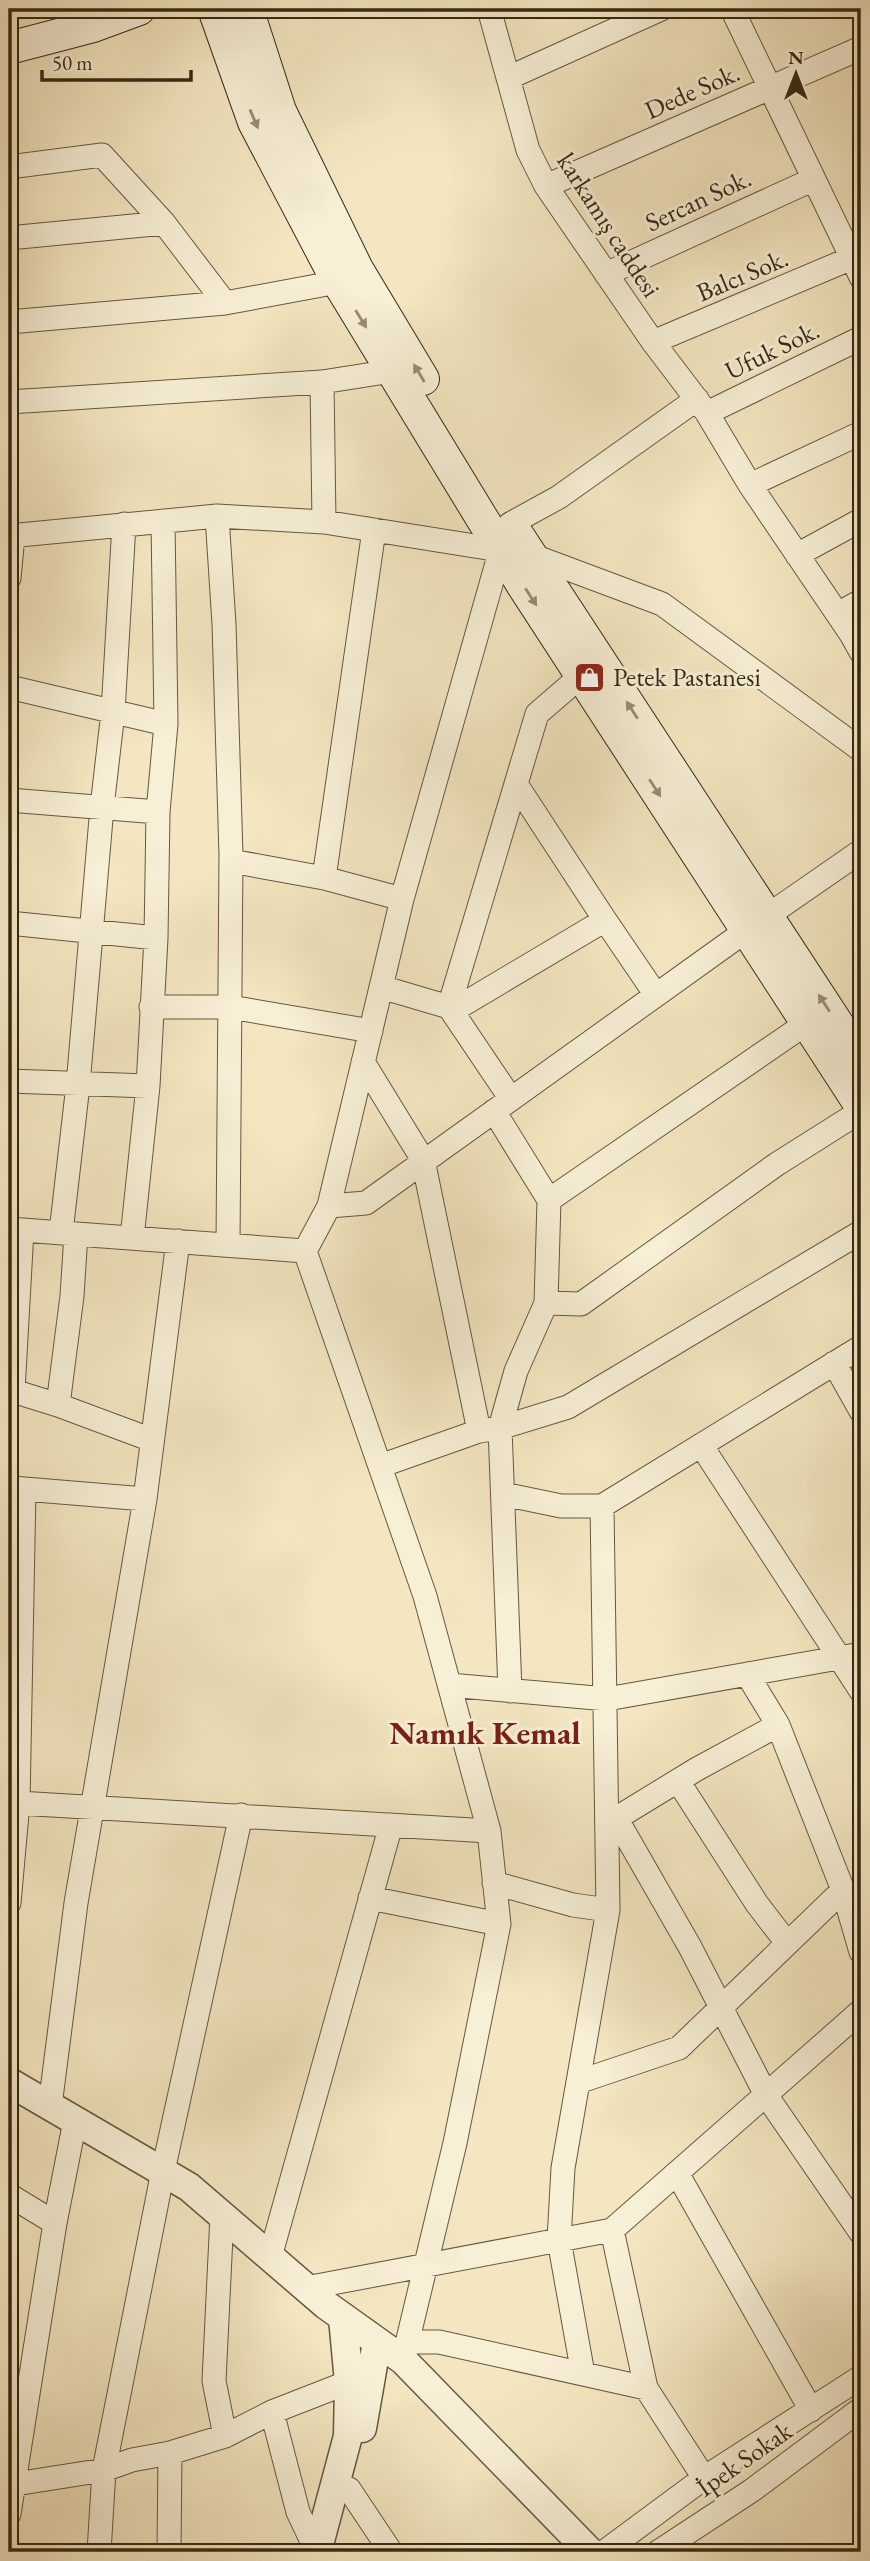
<svg xmlns="http://www.w3.org/2000/svg" width="870" height="2561" font-family="'EB Garamond',serif">
<style>
.lines{fill:none;stroke-linecap:round;stroke-linejoin:round}
.minor-casing{stroke:#65583e;stroke-width:25}
.tertiary-casing{stroke:#65583e;stroke-width:31}
.secondary-casing{stroke:#362813;stroke-width:34}
.minor{stroke:#f7efd6;stroke-width:23}
.tertiary{stroke:#f7efd6;stroke-width:28}
.secondary{stroke:#f7efd6;stroke-width:32}
.oneway{fill:#968c74}
.labels{text-anchor:middle;stroke-width:6;stroke-linejoin:round;paint-order:stroke}
.street-label{font-size:26px;fill:#362813;stroke:#f7efd6}
.poi-label{font-size:26px;fill:#362813;stroke:#f7efd6;text-anchor:start}
.district-label{font-size:33px;font-weight:bold;fill:#7a1f14;stroke:#f7efd6}
</style>
<rect width="100%" height="100%" fill="#f3e6c0"/>
<filter id="stains"><feTurbulence type="fractalNoise" baseFrequency=".00286" numOctaves="4"/><feColorMatrix values="0 0 0 0 .2 0 0 0 0 .09 0 0 0 0 .02 0 0 0 .5 -.17"/></filter>
<radialGradient id="worn" r=".72"><stop offset=".6" stop-color="#630" stop-opacity="0"/><stop offset="1" stop-color="#630" stop-opacity=".3"/></radialGradient>
<g class="lines">
<defs>
<path id="minor" d="M489,9L528,150L546,186L653,342L707,413L750,485L851,634L861,652
M732,9L861,277
M508,78L661,9
M9,167L102,155L164,223L225,303
M546,186L861,48
M9,238L164,223
M606,274L814,179
M9,322L225,303L338,282
M653,342L852,258
M322,382L324,522
M9,402L322,382L392,371
M707,413L861,338
M750,485L861,433
M217,516L224,624L231,855L228,1245
M510,524L559,497L697,399
M9,536L217,516L324,522L531,555L662,604L861,750
M797,555L861,520
M9,578L13,536
M838,614L861,601
M9,687L166,724
M9,800L158,812
M231,861L324,878L402,899
M324,878L374,530
M605,920L656,995
M9,923L156,938
M381,987L449,1007L511,1099
M151,1007H230L371,1031
M449,1007L537,714L582,675
M452,1011L605,920L516,784
M363,1062L423,1160L479,1431
M9,1081L148,1086
M494,1111L549,1200L546,1303L516,1371L500,1428L510,1691
M549,1200L807,1023
M329,1206L366,1203L747,930L861,851
M9,1229L305,1251
M22,1230L13,1391L58,1405
M61,1232L78,1085L102,807L113,712L124,524
M76,1234L72,1296L58,1405L152,1440
M132,1238L148,1086L156,938L158,812L166,724L163,521
M546,1303L581,1304L777,1164L861,1111
M834,1363L861,1411
M701,1445L861,1691
M380,1466L479,1431L500,1428L568,1407L861,1232
M12,1488L145,1499
M503,1494L561,1506H602L861,1347
M747,1674L778,1725L843,1890L861,1952
M449,1685L607,1699L861,1654
M678,1781L757,1904L787,1943
M18,1803L489,1831
M616,1818L690,1947L766,2095L861,2233
M607,1824L697,1769L778,1725
M494,1883L573,1905L608,1910
M370,1898L499,1924
M9,1903L18,1803L24,1489
M578,2082L679,2048L843,1890
M50,2106L76,1903L145,1499L178,1241
M677,2173L811,2410
M9,2195L55,2223
M222,2215L214,2381L225,2436
M612,2230L646,2388L704,2478
M270,2257L391,1825
M306,2288L612,2230L861,2011
M407,2342H439L646,2388
M403,2360L455,2143L499,1924L489,1831L425,1596L305,1251L329,1206L402,899L501,549
M583,2374L559,2240L563,2168L608,1910L602,1506
M272,2412L298,2512L317,2552
M9,2485L104,2470L132,2460L170,2453L225,2436L272,2412L349,2382
M349,2489L391,2552
M9,2514L55,2223L75,2121
M99,2552L104,2470L163,2171L241,1815
M169,2552L170,2453
M604,2552L704,2478L861,2377
M658,2552L751,2491L861,2409"/>
<path id="tertiary" d="M9,2082L189,2187L326,2305L403,2360L590,2552
M362,2428L377,2342
M317,2552L348,2436L349,2382L343,2318"/>
<path id="secondary" d="M214,9L254,122L338,282L522,584L861,1106
M247,9L280,111L357,269L423,379
M9,48L93,26L139,9
M513,528L861,1060"/>
</defs>
<use href="#minor" class="minor-casing"/>
<use href="#tertiary" class="tertiary-casing"/>
<use href="#secondary" class="secondary-casing"/>
<use href="#minor" class="minor"/>
<use href="#tertiary" class="tertiary"/>
<use href="#secondary" class="secondary"/>
</g>
<defs><path id="oneway-solid" d="M-6-.8H1V-3.2L6.5 0L1 3.2V.8H-6Z" transform="scale(1.75)"/></defs>
<g class="oneway">
<use href="#oneway-solid" transform="translate(254 119) rotate(67)"/>
<use href="#oneway-solid" transform="translate(361 319) rotate(58)"/>
<use href="#oneway-solid" transform="translate(419 373) rotate(-121)"/>
<use href="#oneway-solid" transform="translate(531 597) rotate(57)"/>
<use href="#oneway-solid" transform="translate(632 710) rotate(-123)"/>
<use href="#oneway-solid" transform="translate(655 788) rotate(57)"/>
<use href="#oneway-solid" transform="translate(824 1003) rotate(-123)"/>
</g>
<defs>
<symbol id="shop-square" viewBox="-11 -11 22 22"><rect x="-9" y="-9" width="18" height="18" rx="4" fill="#8f2418" stroke="#f7efd6"/><path d="M-5-2.5h2.3a2.7 3.5 0 0 1 5.4 0H5L5.5 6h-11ZM-1.5-2.5h3a1.5 2.3 0 0 0-3 0Z" fill="#fff"/></symbol>
</defs>
<g fill-rule="evenodd">
<use href="#shop-square" x="572" y="660" width="35" height="35"/>
</g>
<g class="labels">
<g class="street-label">
<text transform="translate(692 91) rotate(-24)" y="9">Dede Sok.</text>
<text transform="translate(698 200) rotate(-25)" y="9">Sercan Sok.</text>
<text transform="translate(609 225) rotate(57)" y="9">karkamış caddesi</text>
<text transform="translate(742 275) rotate(-23)" y="9">Balcı Sok.</text>
<text transform="translate(772 350) rotate(-26)" y="9">Ufuk Sok.</text>
<text transform="translate(744 2459) rotate(-35)" y="9">İpek Sokak</text>
</g>
<g class="poi-label">
<text x="613" y="686">Petek Pastanesi</text>
</g>
<g class="district-label">
<text x="485" y="1744">Namık Kemal</text>
</g>
</g>
<rect width="870" height="2561" fill="none" stroke="#f3e6c0" stroke-width="35"/>
<rect x="10" y="10" width="849" height="2540" fill="none" stroke="#362813" stroke-width="3.5"/>
<rect x="18" y="18" width="835" height="2526" fill="none" stroke="#362813" stroke-width="2"/>
<g transform="translate(796 74)" stroke="#f7efd6" stroke-width="5" paint-order="stroke">
<path d="M0-5L12 26L0 18L-12 26Z" fill="#362813"/>
<text y="-10" font-size="19" font-weight="bold" text-anchor="middle" fill="#362813">N</text>
</g>
<path d="M42 70v10h149v-10" fill="none" stroke="#362813" stroke-width="3.5"/>
<text x="52" y="70" font-size="21" fill="#362813" stroke="#f7efd6" stroke-width="5" paint-order="stroke">50 m</text>
<rect width="100%" height="100%" filter="url(#stains)"/>
<rect width="100%" height="100%" fill="url(#worn)"/>
</svg>
